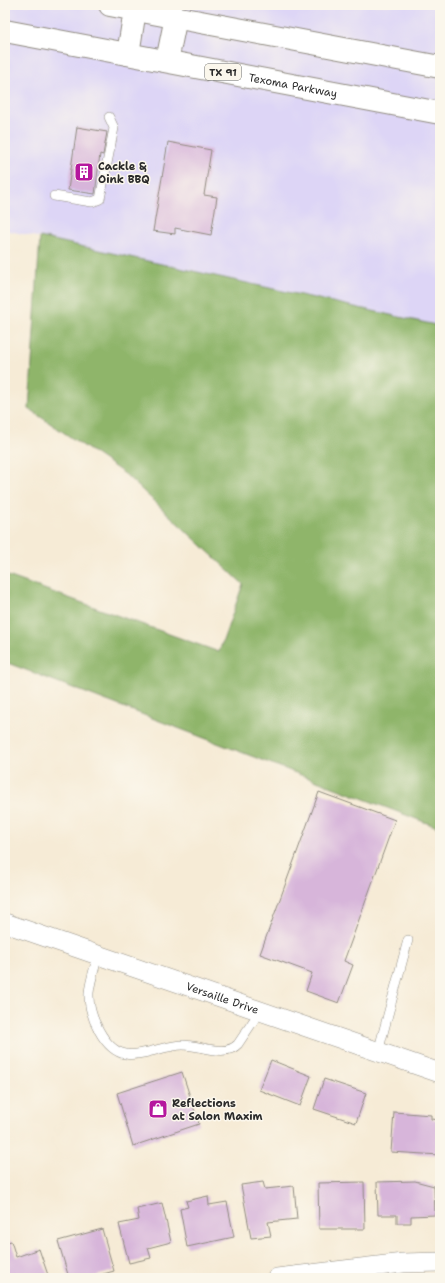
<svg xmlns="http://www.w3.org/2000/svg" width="445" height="1283" font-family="'Shantell Sans',sans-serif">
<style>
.built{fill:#ddd5f6}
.forest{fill:#8fb56b;stroke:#5d704b}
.building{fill:#d7b5da}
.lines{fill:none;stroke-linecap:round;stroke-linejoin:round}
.service-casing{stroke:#908b80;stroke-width:10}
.minor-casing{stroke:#908b80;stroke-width:20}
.primary-casing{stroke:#908b80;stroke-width:24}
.service{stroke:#fff;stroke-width:9}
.minor{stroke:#fff;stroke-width:19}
.primary{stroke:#fff;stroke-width:22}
.labels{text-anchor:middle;stroke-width:3;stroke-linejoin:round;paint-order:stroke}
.shield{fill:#fbf7ec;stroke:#696865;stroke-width:1}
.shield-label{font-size:10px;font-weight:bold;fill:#2b2b2b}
.street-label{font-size:11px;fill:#2b2b2b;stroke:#fbf7ec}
.poi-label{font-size:11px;font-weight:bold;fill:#2b2b2b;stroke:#fbf7ec;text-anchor:start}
</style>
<rect width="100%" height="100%" fill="#fbf7ec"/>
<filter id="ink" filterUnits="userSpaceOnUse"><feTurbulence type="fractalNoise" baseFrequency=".025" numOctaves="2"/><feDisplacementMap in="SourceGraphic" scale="8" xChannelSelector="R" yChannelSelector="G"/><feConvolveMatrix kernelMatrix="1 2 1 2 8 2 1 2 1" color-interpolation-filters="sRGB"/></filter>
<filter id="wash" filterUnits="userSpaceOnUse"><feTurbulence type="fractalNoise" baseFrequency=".012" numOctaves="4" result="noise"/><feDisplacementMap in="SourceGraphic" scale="16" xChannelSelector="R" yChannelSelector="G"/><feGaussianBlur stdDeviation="0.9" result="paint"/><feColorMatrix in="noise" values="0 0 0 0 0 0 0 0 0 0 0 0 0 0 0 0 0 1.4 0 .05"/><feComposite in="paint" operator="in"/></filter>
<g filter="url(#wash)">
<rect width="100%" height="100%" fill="#f6ebd6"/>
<path class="built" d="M5,5H440V326L5,230Z"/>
<path class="forest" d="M40,237L440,326V828L5,662V575L219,652L243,584L125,474L29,409Z"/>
<g id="blocks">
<path class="building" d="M77,127L107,132L103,155L100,154L95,194L68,190Z
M168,142L211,150L204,195L217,197L211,235L175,228V234L153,231Z
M319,792L395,820L344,961L353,965L339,1003L306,991L312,973L260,954Z
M271,1060L311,1076L300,1106L259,1090Z
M182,1072L199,1124L133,1146L117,1093Z
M324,1079L366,1093L356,1123L314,1109Z
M394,1112L431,1115V1119L440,1120V1155L391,1152Z
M415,1181L434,1186L435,1215L411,1216V1223H397V1215H378L377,1182Z
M263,1182L265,1189L294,1186L297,1219L268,1222L271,1236L251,1238L241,1185Z
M364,1182L365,1229H319L318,1183Z
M208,1196L209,1205L227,1202L234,1237L187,1247L180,1209L188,1207L186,1201Z
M162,1203L171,1242L148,1248L151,1258L129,1263L119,1224L139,1220L137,1209Z
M102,1229L114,1271L89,1278H69L58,1241Z
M11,1241L16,1257L39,1249L49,1278H5V1243Z"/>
</g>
</g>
<g filter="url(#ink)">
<use href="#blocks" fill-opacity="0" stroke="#908b80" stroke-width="1"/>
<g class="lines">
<defs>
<path id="service" d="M54,196L92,202L100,199L114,128L109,117
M98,955C95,967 90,981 89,993C88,1014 104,1051 126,1054C140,1057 166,1045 183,1045C201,1045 225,1058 238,1044L260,1011
M378,1052L408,940"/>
<g id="minor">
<path id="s1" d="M5,923L440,1073"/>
<path d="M277,1278L403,1263L440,1262"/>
</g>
<g id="primary">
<path d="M110,5L440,67"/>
<path id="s2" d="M5,31L440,113"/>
<path d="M128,54L135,10"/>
<path d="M167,61L176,17"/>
</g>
</defs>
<use href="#service" class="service-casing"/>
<use href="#minor" class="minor-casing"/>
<use href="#primary" class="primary-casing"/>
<use href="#service" class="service"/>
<use href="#minor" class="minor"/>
<use href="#primary" class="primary"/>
</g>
</g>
<defs>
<symbol id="building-square" viewBox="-11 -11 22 22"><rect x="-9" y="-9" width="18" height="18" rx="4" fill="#b5179e" stroke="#fbf7ec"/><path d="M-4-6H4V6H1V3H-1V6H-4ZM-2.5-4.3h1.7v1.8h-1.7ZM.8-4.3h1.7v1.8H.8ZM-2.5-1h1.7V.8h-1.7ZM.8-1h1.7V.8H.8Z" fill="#fff"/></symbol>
<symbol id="shop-square" viewBox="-11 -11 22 22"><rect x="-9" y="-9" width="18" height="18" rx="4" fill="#b5179e" stroke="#fbf7ec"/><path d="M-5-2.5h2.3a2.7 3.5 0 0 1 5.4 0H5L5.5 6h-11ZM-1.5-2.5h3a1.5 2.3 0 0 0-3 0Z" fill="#fff"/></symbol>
</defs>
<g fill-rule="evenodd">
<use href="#building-square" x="73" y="161" width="22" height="22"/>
<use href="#shop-square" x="147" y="1098" width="22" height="22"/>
</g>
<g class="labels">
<rect class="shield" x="205" y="64" width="36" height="16" rx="3"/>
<g class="shield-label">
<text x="223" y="76">TX 91</text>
</g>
<g class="street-label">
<text dy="4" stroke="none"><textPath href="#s2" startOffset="293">Texoma Parkway</textPath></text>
<text dy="4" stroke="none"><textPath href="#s1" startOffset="230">Versaille Drive</textPath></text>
</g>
<g class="poi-label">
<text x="98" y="170">Cackle &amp;<tspan x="98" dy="13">Oink BBQ</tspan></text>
<text x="172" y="1107">Reflections<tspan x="172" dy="13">at Salon Maxim</tspan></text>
</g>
</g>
<rect width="445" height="1283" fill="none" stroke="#fbf7ec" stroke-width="20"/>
</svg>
